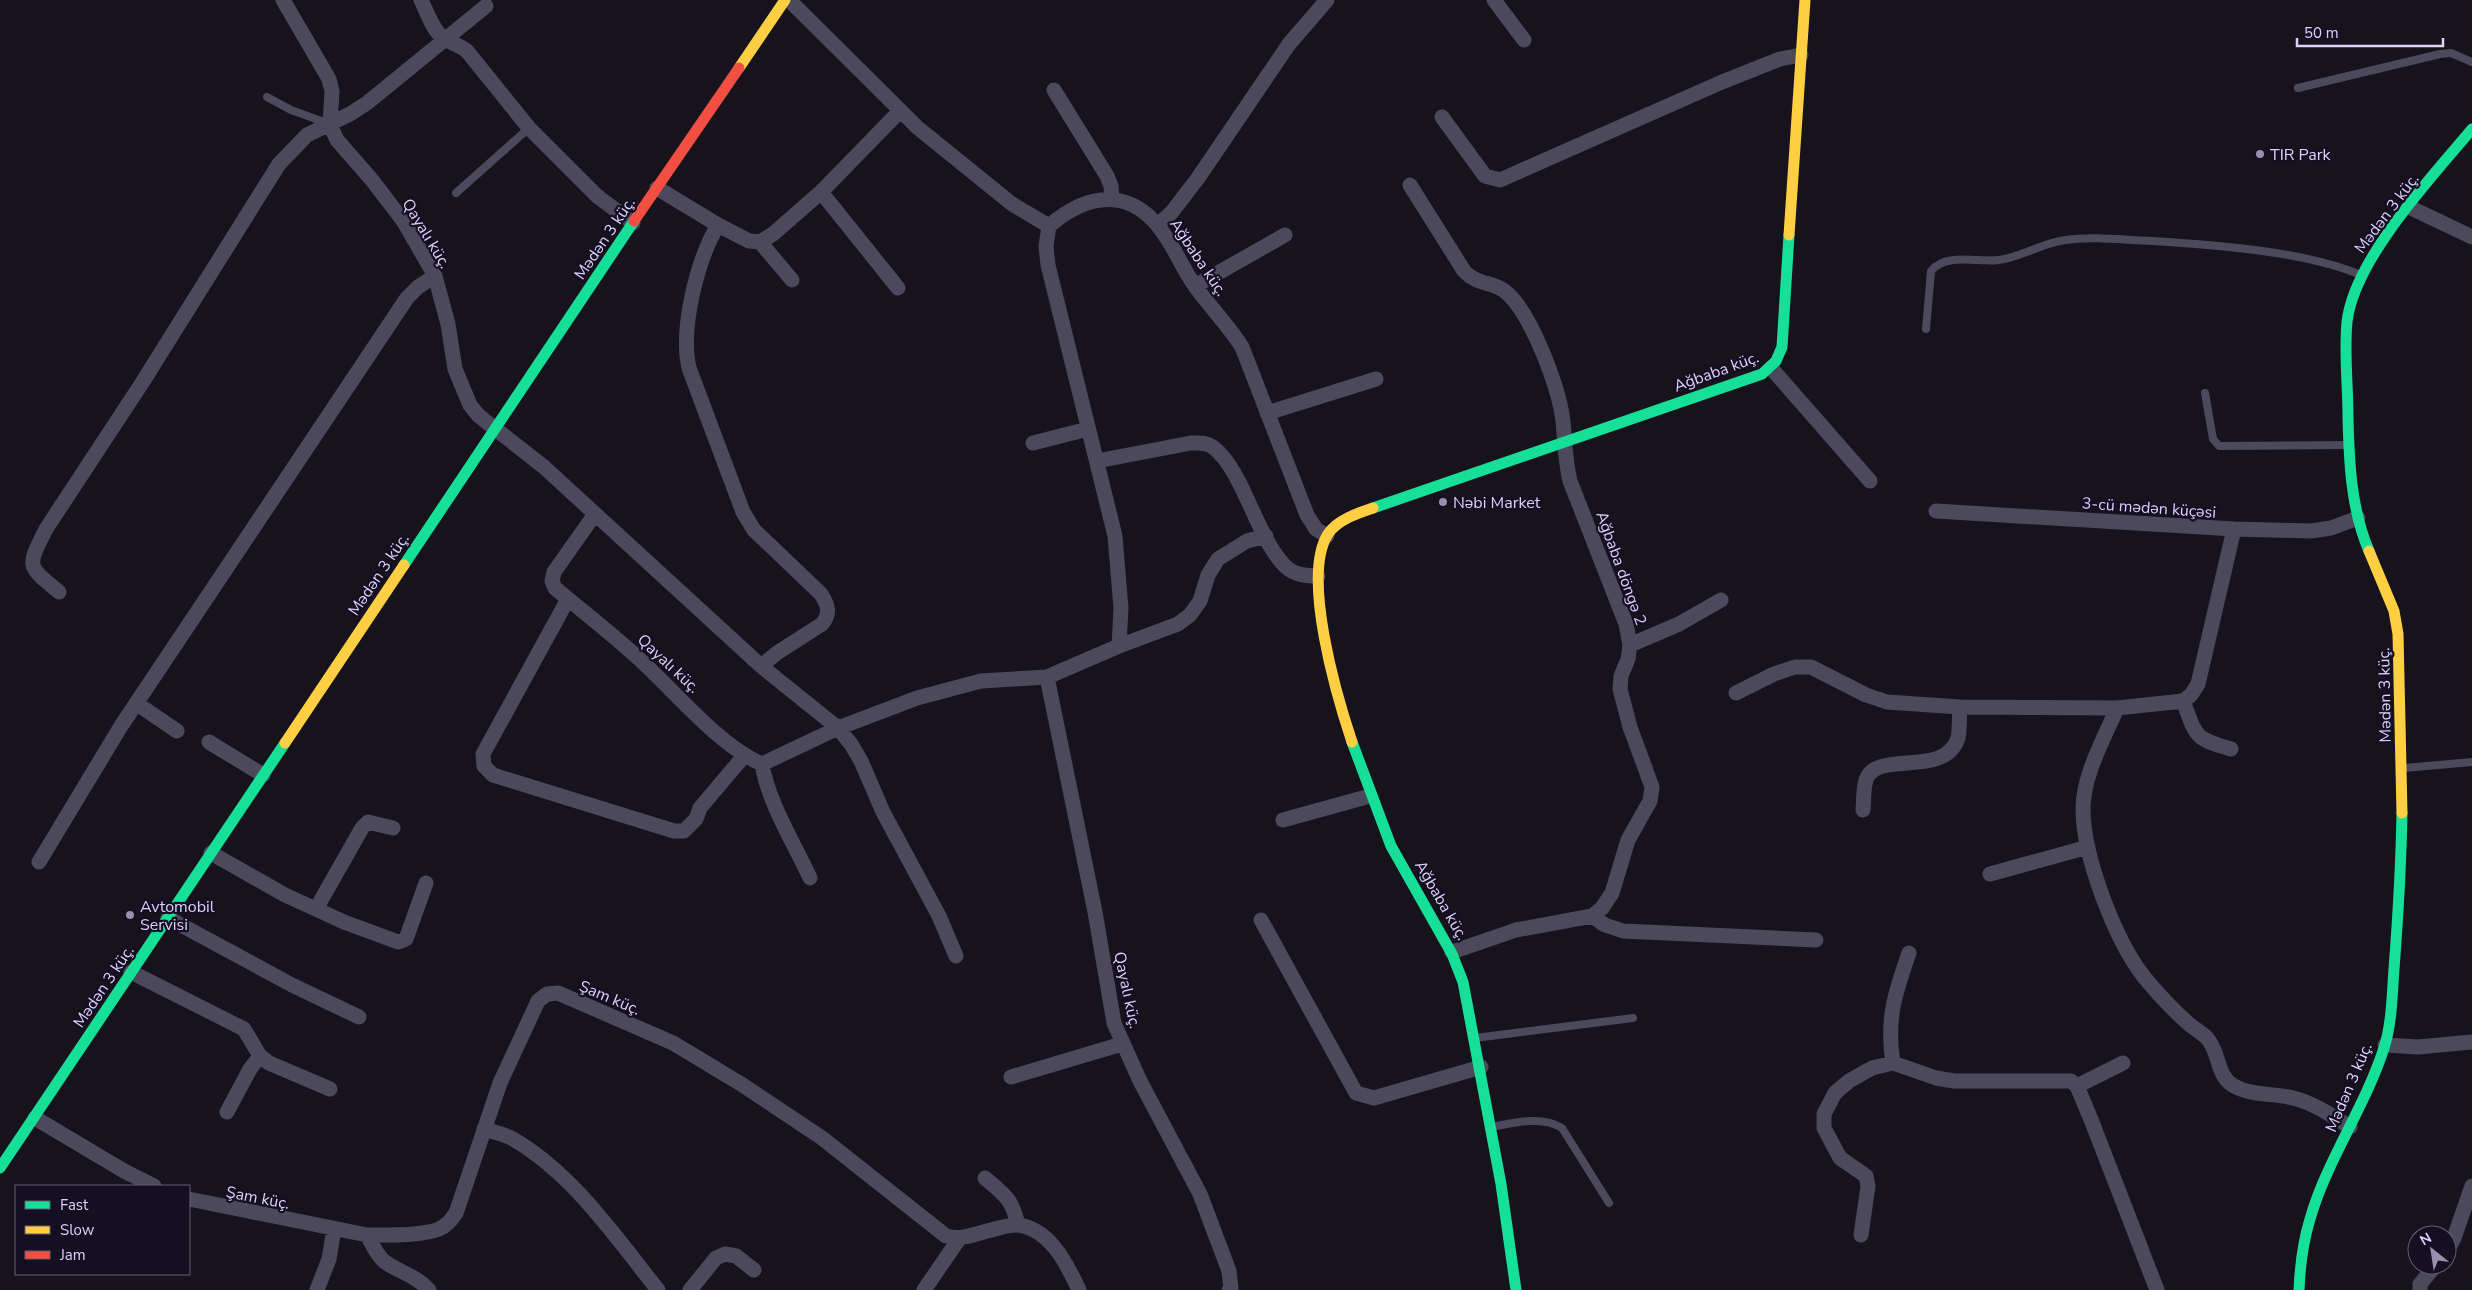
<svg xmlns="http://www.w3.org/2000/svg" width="2472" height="1290" font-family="'Nunito Sans',sans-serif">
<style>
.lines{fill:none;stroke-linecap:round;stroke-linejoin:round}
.lane{stroke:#4c495d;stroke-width:8}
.street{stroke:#4c495d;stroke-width:15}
.fast{stroke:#16e098;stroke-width:11}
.slow{stroke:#ffcf43;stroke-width:11}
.jam{stroke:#f24e42;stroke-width:11}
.poi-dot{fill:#978fae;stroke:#140f21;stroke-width:2}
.labels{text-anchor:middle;stroke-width:4.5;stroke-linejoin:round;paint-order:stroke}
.poi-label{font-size:16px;fill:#dcd2fc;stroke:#140f21;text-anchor:start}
.street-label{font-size:16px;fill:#dcd2fc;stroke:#140f21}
</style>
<rect width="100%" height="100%" fill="#16131d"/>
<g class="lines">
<path class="lane" d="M2298,88L2440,54L2451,53L2472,62
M267,97L291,110L327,123
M456,193L529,128
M1926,329L1931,271C1947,252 1977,263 1999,260C2022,257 2042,243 2065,240C2094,236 2123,240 2152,241C2215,245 2304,251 2361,275
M2205,393L2213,439L2219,446L2348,445
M2404,768L2472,762
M1475,1038L1633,1018
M1491,1127C1514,1123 1542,1115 1562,1128L1609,1203"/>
<path class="street" d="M283,0L329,79L332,91L330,125L337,140L372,180L404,222L435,276L448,324L455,369L470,405L479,416L544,467L761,666L838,728L851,744L861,761L883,812L939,916L956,956
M421,0C427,12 432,29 443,38C450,43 458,44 467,51L529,128L597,196L633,223
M789,0L918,128L1012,204L1049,226C1090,191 1134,187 1166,237C1177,253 1184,271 1195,286C1210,307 1228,325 1242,347L1307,515L1316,529L1327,536
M1494,0L1524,40
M1054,90L1107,176L1111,186L1112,199
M1442,117L1485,176L1500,180L1722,82L1780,59L1801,55
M1410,185L1464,271C1478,286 1494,281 1507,293C1532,315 1559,388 1563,421C1565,441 1565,461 1570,481L1626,624L1630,645L1628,659L1621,676L1620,689L1630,727L1652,787L1650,801L1628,840L1612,893L1602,908L1592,916L1516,930L1452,952
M657,188L718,225L749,241L760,242L773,234L821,192L899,112
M821,192L898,288
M2409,207L2472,237
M718,225C697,260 680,329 689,368L743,512L754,530L821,594C828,605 831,613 822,624L777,653L761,666
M1158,225L1172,212L1198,178L1289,44L1327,0
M1049,226L1046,246L1048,265L1115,536L1121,608L1119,646
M760,242L792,280
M1195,286L1285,235
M1772,369L1870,481
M1267,413L1376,379
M1033,443L1088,429
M1097,461L1191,443C1199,443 1206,442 1213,447C1244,471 1256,537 1285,566C1294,575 1306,576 1318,576
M1936,511L2234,529L2311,531L2331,528L2358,518
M595,514L554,572L552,581L555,588C582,611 611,633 637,657C673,689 719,746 762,764L838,728L917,698L981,681L1047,677L1119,646L1178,624L1190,615L1200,601L1208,575L1218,559L1247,541L1266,536
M59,592C26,565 27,567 46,529L142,383L279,164L307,135L350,114L367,103L486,6
M568,599L483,754L484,766L493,775L674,831H684L696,819L700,808L744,756
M1630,645L1679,624L1721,600
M1047,677L1095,912L1114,1023L1140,1081L1200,1194L1229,1271L1231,1288L1229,1290
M1736,693L1774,674L1795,667H1811L1866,695L1887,702L1960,707L2117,708L2183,701L2191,695L2198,684L2234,529
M2183,701C2197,737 2193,738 2231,749
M136,703L177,731
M2117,708C2104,739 2083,775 2083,809C2083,856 2115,940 2144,977C2158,994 2173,1010 2189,1024C2195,1029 2202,1033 2207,1038C2220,1052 2216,1076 2234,1086C2252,1096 2274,1093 2293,1098C2314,1103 2332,1116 2350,1127
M209,742L263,775
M762,764C768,802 794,843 810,878
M1863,810C1864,801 1863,789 1866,780C1876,749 1945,779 1958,738C1960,729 1959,717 1960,707
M1283,820L1370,796
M211,853L285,895L344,922L398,942L406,939L426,883
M39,862L121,726L407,298L418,287L435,276
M1990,874L2088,847
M316,909L362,828L368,822L393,828
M1592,916L1605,925L1623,931L1816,940
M168,918L292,985L359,1017
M1261,920L1356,1093L1374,1098L1481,1067
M131,972L244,1029L260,1056L269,1063L330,1089
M2385,1045L2418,1047L2472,1042
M1893,1063C1886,1019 1895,993 1909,953
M1011,1077L1122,1044
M2077,1086L2123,1063
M227,1112L250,1069L260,1056
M35,1118L124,1171L154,1186
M484,1129C494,1132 504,1134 513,1139C573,1174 615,1236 658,1290
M985,1178C1005,1195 1012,1199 1018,1225
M189,1199L367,1235C385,1235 423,1236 439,1229C447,1226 452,1219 456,1213L500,1083L538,1001L547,994L558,993L673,1043L741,1084L822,1138L946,1236C962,1240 972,1235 987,1231C997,1229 1008,1224 1018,1225C1050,1229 1067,1264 1079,1290
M367,1235C372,1244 377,1256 385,1262C401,1273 415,1275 429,1290
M1861,1235L1868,1186L1866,1176L1840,1158L1824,1128V1114L1835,1093L1849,1081L1872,1068L1893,1063L1936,1078L1954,1081H2071L2077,1086L2092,1122L2157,1290
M2447,1251L2454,1238L2472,1186
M317,1290L329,1259L334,1229
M690,1290L716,1258L725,1254L736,1256L754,1270
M924,1290L959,1239
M2420,1290V1284L2436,1265"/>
<path class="fast" d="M1373,508L1762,374L1776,361L1782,347L1789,235
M2369,551C2351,509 2349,462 2348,417C2348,386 2344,352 2347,322C2354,259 2432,177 2472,129
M404,565L634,221
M1352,742L1391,846L1452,954L1463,982L1501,1184L1516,1290
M0,1168L285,743
M2299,1290C2300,1266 2303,1242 2310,1219C2327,1160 2365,1107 2384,1048C2392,1023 2392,995 2394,969C2398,917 2401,866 2402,813"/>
<path class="slow" d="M739,68L785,0
M1789,235L1805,0
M2369,551L2394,611L2398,634L2402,813
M1352,742C1337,697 1301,576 1328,534C1337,520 1358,513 1373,508
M285,743L404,565"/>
<path class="jam" d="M634,221L739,68"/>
</g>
<g class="poi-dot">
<circle cx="2260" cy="154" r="5"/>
<circle cx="1443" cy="502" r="5"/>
<circle cx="130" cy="915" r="5"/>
</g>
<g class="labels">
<g class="poi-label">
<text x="2270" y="160">TIR Park</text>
<text x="1453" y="508">Nəbi Market</text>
<text x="140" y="912">Avtomobil<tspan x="140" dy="18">Servisi</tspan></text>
</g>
<g class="street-label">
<text transform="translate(2386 213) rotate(-53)" y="6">Mədən 3 küç.</text>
<text transform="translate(427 233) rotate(59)" y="6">Qayalı küç.</text>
<text transform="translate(604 238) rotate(-56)" y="6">Mədən 3 küç.</text>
<text transform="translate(1199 257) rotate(56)" y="6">Ağbaba küç.</text>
<text transform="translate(1716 371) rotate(-20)" y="6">Ağbaba küç.</text>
<text transform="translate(2149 507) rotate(4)" y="6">3-cü mədən küçəsi</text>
<text transform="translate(1622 568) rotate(70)" y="6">Ağbaba döngə 2</text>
<text transform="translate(378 574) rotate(-56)" y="6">Mədən 3 küç.</text>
<text transform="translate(669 663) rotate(43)" y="6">Qayalı küç.</text>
<text transform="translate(2384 695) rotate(-91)" y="6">Mədən 3 küç.</text>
<text transform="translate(1442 900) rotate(60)" y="6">Ağbaba küç.</text>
<text transform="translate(103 986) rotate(-56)" y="6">Mədən 3 küç.</text>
<text transform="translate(1128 990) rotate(78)" y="6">Qayalı küç.</text>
<text transform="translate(610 997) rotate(23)" y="6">Şam küç.</text>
<text transform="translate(2348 1087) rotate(-67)" y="6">Mədən 3 küç.</text>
<text transform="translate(258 1197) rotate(11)" y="6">Şam küç.</text>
</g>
</g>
<rect x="15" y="1185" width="175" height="90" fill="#140f21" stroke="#645d79"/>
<rect x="25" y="1201" width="25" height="8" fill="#16e098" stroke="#645d79"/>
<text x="60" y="1210" font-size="15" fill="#dcd2fc">Fast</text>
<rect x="25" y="1226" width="25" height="8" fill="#ffcf43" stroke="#645d79"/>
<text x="60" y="1235" font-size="15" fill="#dcd2fc">Slow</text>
<rect x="25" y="1251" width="25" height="8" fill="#f24e42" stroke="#645d79"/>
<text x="60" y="1260" font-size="15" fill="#dcd2fc">Jam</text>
<g transform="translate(2432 1250) rotate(330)"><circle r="24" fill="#140f21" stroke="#645d79"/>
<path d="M0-4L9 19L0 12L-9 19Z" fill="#978fae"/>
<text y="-8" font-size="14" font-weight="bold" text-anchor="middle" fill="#dcd2fc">N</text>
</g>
<path d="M2297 38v8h146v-8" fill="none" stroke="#dcd2fc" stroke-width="2.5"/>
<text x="2304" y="38" font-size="15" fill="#dcd2fc" stroke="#140f21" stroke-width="4" paint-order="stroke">50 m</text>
</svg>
